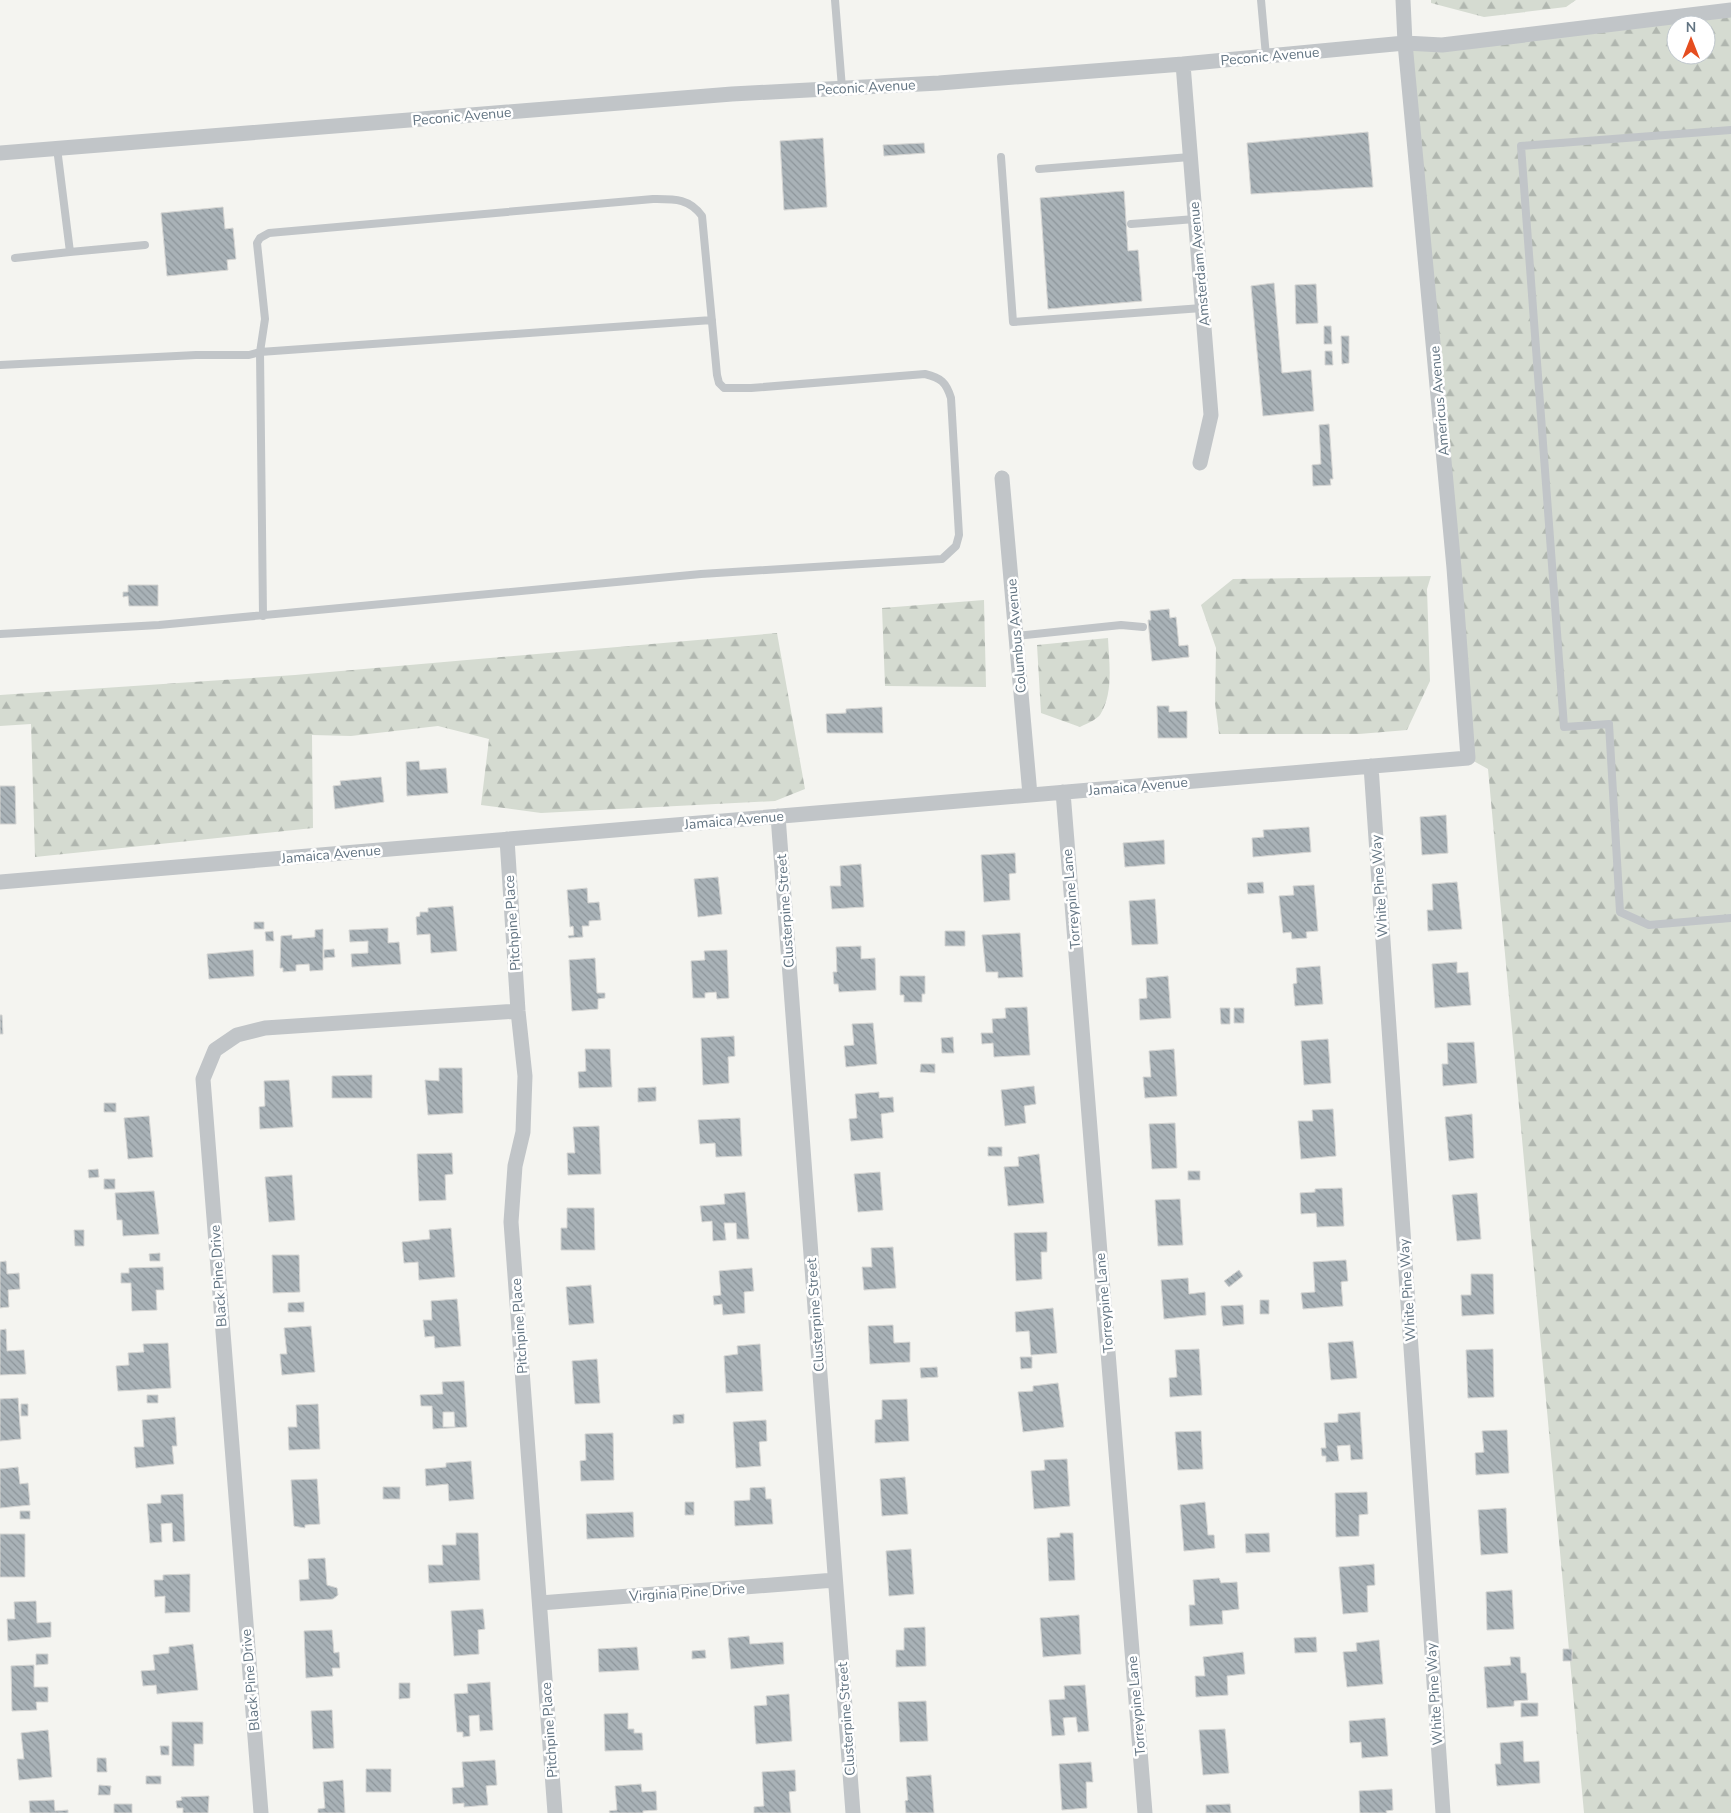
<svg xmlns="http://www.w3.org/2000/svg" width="1731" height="1813" font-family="'Nunito Sans',sans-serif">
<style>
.forest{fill:url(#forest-firs);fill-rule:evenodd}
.building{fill:url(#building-back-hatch);stroke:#d5d5d3;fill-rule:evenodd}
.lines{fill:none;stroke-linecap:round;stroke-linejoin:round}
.lane{stroke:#c1c5c8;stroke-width:8}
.street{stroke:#c1c5c8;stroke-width:15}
.labels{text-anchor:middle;stroke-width:5;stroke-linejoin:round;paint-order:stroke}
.street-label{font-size:14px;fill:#627482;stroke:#fff}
</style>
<defs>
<pattern id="forest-firs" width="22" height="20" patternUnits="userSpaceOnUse" patternTransform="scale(1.25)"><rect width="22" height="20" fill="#d5dbd1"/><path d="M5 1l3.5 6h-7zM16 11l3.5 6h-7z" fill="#b0b6af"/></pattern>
<pattern id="building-back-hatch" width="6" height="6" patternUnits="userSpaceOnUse" patternTransform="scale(1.25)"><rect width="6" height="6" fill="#a9b2b7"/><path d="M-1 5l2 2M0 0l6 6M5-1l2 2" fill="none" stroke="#8d959a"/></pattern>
</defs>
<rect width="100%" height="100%" fill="#f4f4f0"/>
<path class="forest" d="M1431,0H1576L1566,7L1484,17L1431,3Z
M1731,10V1813H1584L1488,769L1468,758L1405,43ZM1676,25H1706V55H1676Z
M1431,576L1427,589L1430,681L1407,730L1359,734H1219L1215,703L1216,648L1201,605L1233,579Z
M984,600L986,687L885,686L882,608Z
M777,633L805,789L775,801L541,813L481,805L489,739L438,726L351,736L312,735L313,828L35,857L31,724L0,726V695L295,675Z
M1108,638C1109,662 1114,693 1100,715C1096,720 1086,724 1080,727L1041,713L1037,645Z"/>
<path class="building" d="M1368,132L1373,187L1251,194L1247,143Z
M823,138L827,207L784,210L780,141Z
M924,143L925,153L884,156L883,145Z
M1124,191L1128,251L1138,250L1142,301L1048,309L1040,198Z
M223,207L225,229L233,228L236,259L227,260L228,270L167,276L161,213Z
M1274,283L1282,373L1311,370L1314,411L1263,416L1251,286Z
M1316,284L1318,323L1296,324L1295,285Z
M1324,326H1331L1332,344H1324Z
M1341,336H1349V363L1342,364Z
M1325,351H1332L1333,365H1325Z
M1329,424L1333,479H1330L1331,485L1313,486L1312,465L1321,464L1319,425Z
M128,585H158V606H129L128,596L123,597V592H128Z
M1169,609L1170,618L1176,617L1179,646L1188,645L1189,657L1152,661L1148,620H1151L1150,611Z
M1157,706H1169V712L1187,711V738H1158Z
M882,707L883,733H827L826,714L846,713V709Z
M419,761L420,770L446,768L448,793L407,796L406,762Z
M381,777L384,802L335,809L333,786L341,785L340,781Z
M0,786H15L16,824H0Z
M1446,815L1448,853L1422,855L1420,817Z
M1309,827L1311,852L1253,857L1252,838L1264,837L1263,830Z
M1164,840L1165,864L1125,867L1123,843Z
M1015,853L1016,873L1009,874L1010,900L984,902L981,855Z
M861,864L864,907L832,909L830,886H841L840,866Z
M718,877L722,914L698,917L694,879Z
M1263,882L1264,893L1248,894L1247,883Z
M1457,882L1462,929L1428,931L1427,910H1433L1432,884Z
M1314,885L1318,931L1306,932L1307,938L1292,939L1291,932L1283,933L1279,896L1294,895L1293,886Z
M587,888L588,903L599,902L601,920L589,921V926H582L583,937L569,938L568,936L574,935L573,926L570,927L567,890Z
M1155,899L1158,944L1132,945L1129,901Z
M453,906L457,951L431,953L430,934L417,935L416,917L420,916V912H428V908Z
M254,922H264V929H254Z
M388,928V943L399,942L401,964L352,967L351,954L368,953V941L350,942L349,930Z
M323,929V970L310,971L309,964L296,965V971L283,972V968H280L281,936L292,935V939L315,937V930Z
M273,931L274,941H266L265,932Z
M945,931H965V946H945Z
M1020,933L1023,977L998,978V972H986L982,935Z
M861,946V959L875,958L876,990L839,992L838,984H834L833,972H837L836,947Z
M334,949L335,957L324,958V950Z
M253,950L254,976L209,979L207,954Z
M727,950L729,998L717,999L716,992L705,993V998H693L691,961L705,960L704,951Z
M595,958L597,993H605V998L598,999V1009L572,1011L569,960Z
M1457,962V973L1468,972L1471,1005L1435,1008L1432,964Z
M1320,966L1323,1004L1295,1006L1293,984L1297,983L1296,968Z
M900,976H925V994H922V1002H904V995H900Z
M1168,976L1171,1018L1140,1020L1139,999L1147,998L1146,978Z
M1027,1007L1030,1055L994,1057L993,1043L982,1044L981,1033H993L992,1019L1006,1018L1005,1008Z
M1220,1008H1230V1024H1221Z
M1234,1008H1244V1023H1234Z
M0,1015H2L3,1034H0Z
M873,1023L877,1064L846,1067L844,1046L854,1045L852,1024Z
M734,1036L735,1056L728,1057L729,1083L703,1085L701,1038Z
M953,1037L954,1053H942L941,1038Z
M1328,1039L1331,1083L1304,1085L1301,1041Z
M1474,1042L1477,1083L1443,1086L1442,1064H1448L1447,1043Z
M585,1049H610L612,1087L579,1088L578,1072L586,1071Z
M1174,1049L1177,1096L1145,1098L1143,1077H1151L1149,1051Z
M921,1064H935V1073L920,1072Z
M439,1068H462L463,1113L428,1115L425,1080L439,1081Z
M372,1075V1098H332V1076Z
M289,1080L293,1127L260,1129L259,1107L265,1106L264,1081Z
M1034,1086L1036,1104L1024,1106L1026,1123L1005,1126L1001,1090Z
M656,1087V1101L638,1102V1088Z
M879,1092V1098L893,1097L894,1112L881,1114L883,1138L851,1141L849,1119L857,1118L855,1094Z
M104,1103H116V1112H104Z
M1333,1109L1336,1156L1301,1159L1298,1121H1313L1312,1110Z
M1472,1114L1474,1158L1449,1161L1445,1117Z
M149,1116L153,1157L128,1159L124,1118Z
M740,1118L742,1156L716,1157L715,1143L700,1144L698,1120Z
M1175,1123L1177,1168L1152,1169L1149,1124Z
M599,1126L601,1174L568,1175L567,1153H575L573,1127Z
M988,1147H1002V1156H988Z
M452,1153L453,1174L445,1175L446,1200L419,1201L417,1154Z
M1039,1154L1044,1203L1008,1206L1004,1167L1019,1166L1018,1157Z
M98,1169L99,1177L89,1178L88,1170Z
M1188,1171H1200V1180H1188Z
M880,1172L883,1210L858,1212L854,1174Z
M292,1175L295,1220L269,1222L265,1177Z
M104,1179H115V1189H104Z
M1342,1188L1344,1226L1317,1227L1316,1213L1301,1214L1300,1193L1315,1192V1189Z
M154,1191L159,1234L123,1236L122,1220H117L115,1193Z
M745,1192L749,1239H737L736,1223H724L726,1240L713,1241L712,1221L702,1222L700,1206L725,1204L724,1194Z
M1477,1193L1481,1239L1457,1241L1452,1195Z
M1180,1199L1183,1245L1158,1246L1155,1200Z
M567,1208H594L595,1250H561V1228H567Z
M451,1228L455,1277L419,1280L418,1262L404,1263L402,1242L430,1239L429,1230Z
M74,1230H84V1246H75Z
M1047,1232V1252H1041L1042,1279L1016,1281L1014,1233Z
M893,1247L896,1288L864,1290L862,1267H872L871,1248Z
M160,1253V1261H150L149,1254Z
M272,1255H299L300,1292L273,1293Z
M1346,1260L1348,1281L1341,1282L1343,1306L1303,1309L1301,1293L1315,1292L1313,1262Z
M6,1261L7,1274L19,1273L20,1289L8,1290L9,1307L0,1308V1262Z
M163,1267L164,1290H156L157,1310L132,1311L131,1283H121V1273H129V1268Z
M752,1268L754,1291L744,1292L745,1313L723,1315L722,1304L714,1305L713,1296L721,1295L719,1271Z
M1239,1270L1243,1276L1229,1287L1224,1281Z
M1471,1274H1493L1494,1314L1462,1316L1461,1295H1471Z
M1188,1278L1189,1294L1205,1292L1206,1315L1164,1319L1161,1280Z
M591,1285L594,1323L569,1325L566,1287Z
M457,1299L461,1346L435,1348L434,1336L425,1337L423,1320H432L431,1301Z
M1260,1300H1269V1314H1260Z
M304,1302V1312H288V1303Z
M1243,1305L1244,1324L1223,1326L1221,1306Z
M1053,1308L1057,1353L1031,1355L1029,1331L1016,1332L1015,1312Z
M893,1325L894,1343L910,1342V1362L870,1364L868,1326Z
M311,1326L315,1372L282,1375L280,1354H287L284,1328Z
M6,1329L7,1351L24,1350L26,1374L0,1375V1330Z
M1353,1341L1357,1378L1331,1380L1328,1343Z
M168,1343L171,1388L118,1391L116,1366L129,1365L128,1353L144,1352L143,1344Z
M760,1344L763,1391L726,1393L724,1356L738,1354L737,1346Z
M1199,1349L1202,1395L1170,1397L1169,1378L1177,1377L1175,1350Z
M1493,1349L1494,1397L1468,1398L1466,1350Z
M1020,1357H1032V1368L1021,1369Z
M597,1359L600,1403L575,1404L572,1361Z
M937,1367L938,1377L921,1378L920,1368Z
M464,1381L467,1427L433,1429L432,1406H421L420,1395L443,1394L442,1382ZM443,1412H454L455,1427H443Z
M1058,1383L1064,1427L1023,1432L1018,1392L1033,1391V1386Z
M147,1395H158V1403H147Z
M18,1398L21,1439L0,1441V1399Z
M907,1399L909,1441L875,1443V1420L882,1419V1400Z
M21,1404H28V1416H21Z
M318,1404L320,1449L289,1450L288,1427H297L296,1405Z
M1360,1412L1363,1459L1351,1460L1350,1445L1337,1446L1339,1461L1326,1462V1456H1322L1321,1448H1326L1324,1423L1338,1422V1414Z
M684,1414V1423L673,1424V1415Z
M175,1417L177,1446H172L174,1464L136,1468L134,1447H144L142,1420Z
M766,1420L767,1441L759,1442L761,1466L736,1468L733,1422Z
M1507,1430L1509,1473L1476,1475L1475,1453L1484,1452L1482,1431Z
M1201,1431L1203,1469L1178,1470L1175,1432Z
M613,1433L614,1480L581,1481L580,1461L586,1460L585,1434Z
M1067,1459L1070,1506L1034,1509L1031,1471L1045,1470L1044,1460Z
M471,1461L474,1499L449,1501L448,1484L426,1486L425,1469L446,1467V1463Z
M18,1467L20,1484L28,1483L30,1505L0,1508V1469Z
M905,1477L908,1514L882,1516L880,1479Z
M317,1479L320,1524L305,1525V1528L294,1526L291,1480Z
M383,1487H400V1499H383Z
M765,1487L766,1499H771L773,1524L735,1526L734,1501L750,1500V1488Z
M1367,1492L1368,1514L1359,1515V1536L1336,1537L1335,1493Z
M183,1494L185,1541L173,1542L172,1523L161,1524L162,1542L150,1543L147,1504L161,1503V1495Z
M685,1502H694V1515H685Z
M1205,1502L1208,1535H1214L1215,1548L1184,1551L1180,1505Z
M1506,1508L1508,1553L1481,1555L1478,1510Z
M20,1511H30V1519H20Z
M633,1512L634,1537L587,1539L586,1514Z
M456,1533H478L480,1580L429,1583L428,1565H443L442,1545H456Z
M1060,1533H1073L1075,1580L1049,1581L1047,1538L1060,1537Z
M1269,1533L1270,1552L1246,1553L1245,1534Z
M0,1534H25V1577H0Z
M911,1549L914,1594L889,1596L886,1551Z
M325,1558L327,1585L337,1588L338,1595L333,1599L300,1601L299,1580L309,1579L308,1559Z
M1374,1564L1375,1585L1367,1586L1368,1612L1343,1614L1339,1567Z
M190,1574V1612L165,1613V1596L155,1597L154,1580H163V1575Z
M1219,1578L1221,1583L1237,1582L1239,1609L1222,1611L1223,1624L1190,1626L1189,1605H1195L1193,1580Z
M1512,1590L1514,1629L1487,1630L1486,1592Z
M36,1601L37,1623L51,1622V1637L8,1641L7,1619H15L14,1602Z
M483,1609L485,1629L478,1630L479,1654L454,1656L451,1611Z
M1079,1615L1081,1654L1043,1657L1040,1618Z
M925,1627L926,1666L896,1667V1650H904V1628Z
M332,1630L334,1653L339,1652L340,1668H332L333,1676L306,1678L304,1631Z
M749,1636L750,1644L783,1642L784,1664L731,1669L728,1638Z
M1316,1637L1317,1652L1295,1653L1294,1638Z
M1379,1640L1383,1684L1347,1687L1343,1652L1357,1651L1356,1643Z
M193,1644L198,1690L157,1694L156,1685L143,1686L141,1671L155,1670L153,1655L169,1653V1647Z
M637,1647L639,1670L599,1672L598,1649Z
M1563,1649H1572V1661H1563Z
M705,1650L706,1658L692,1659V1651Z
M1243,1652L1245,1674L1227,1676L1228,1695L1196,1697L1195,1676H1205L1203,1657Z
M36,1654H48V1664L36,1665Z
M1510,1657H1520L1521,1673H1526L1528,1700L1514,1701V1706L1487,1708L1484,1667L1511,1665Z
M34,1665V1687H48V1702H36L37,1710L12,1711L11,1666Z
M490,1682L493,1730L480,1731L479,1715L469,1716L470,1736L463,1737V1732H457L454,1694L468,1693L467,1684Z
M399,1683H410V1698L399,1699Z
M1085,1685L1089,1731L1078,1732L1076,1717L1063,1718L1065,1735L1052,1736L1049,1700L1065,1699L1064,1686Z
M789,1694L792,1741L756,1744L754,1706L767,1705L766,1696Z
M926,1701L928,1741L900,1742L898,1702Z
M1521,1703H1538V1716L1521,1717Z
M332,1710L334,1748L313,1749L311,1711Z
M628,1713V1729H634V1733H642L643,1750L605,1751L604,1714Z
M1385,1718L1388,1756L1362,1758L1361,1742L1350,1743L1349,1721Z
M172,1722H203V1744H194V1766H172Z
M1225,1729L1229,1773L1203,1775L1199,1730Z
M48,1730L52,1777L19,1780L17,1759H24L21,1733Z
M1523,1741L1524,1762L1539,1761L1540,1783L1497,1786L1495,1764H1501L1500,1743Z
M160,1746H169V1755H161Z
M97,1758H106L107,1772H97Z
M495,1760L497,1785L486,1786L488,1805L464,1807V1803L453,1804L452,1788L464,1787L462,1762Z
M1091,1762L1093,1782H1086L1087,1808L1062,1810L1059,1764Z
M366,1769H391V1792H366Z
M795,1770L796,1791L789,1792L791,1813H754V1807L764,1806L762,1772Z
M931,1775L934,1813H906L905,1801L908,1800L906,1777Z
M146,1776H161V1784H146Z
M343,1780L345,1813H318V1809L325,1808L323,1782Z
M641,1784L642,1792L656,1791L657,1810L643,1811V1813H610L609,1811L617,1810L615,1786Z
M99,1785L111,1786L110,1795H98Z
M1392,1789L1393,1810L1386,1811L1387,1813H1360L1359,1791Z
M209,1796L208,1813H183V1808H177L176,1801L182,1800L181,1797Z
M54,1800L55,1811L68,1810V1813H30L29,1801Z
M114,1804H132V1813H114Z
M1230,1804L1231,1813H1206V1805Z"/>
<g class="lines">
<path class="lane" d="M835,0L842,88
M1261,0L1266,56
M1731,130L1521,146L1564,727L1609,724L1620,912L1649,925L1731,918
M57,148L70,252L145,245
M1001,157L1013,322L1202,308
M1039,169L1190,157
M1131,224L1195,219
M15,258L70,252
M0,365L196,355H249L260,352L265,319L257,243L260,238L269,233L653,199C674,199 689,198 702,216L717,375L719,383L724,388H751L925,374C941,378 946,382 951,398L959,535L956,546L942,559L701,574L159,625L0,634
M263,616L260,352L712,320
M1016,636L1121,625L1143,627"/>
<path class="street" d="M1183,64L1211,415L1200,463
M0,153L732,94L939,83L1183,64L1405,43L1442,45L1731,10
M1002,478L1030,795
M1371,766L1443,1813
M1063,792L1145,1813
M778,816L853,1813
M507,839L518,1011L525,1076L523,1132L515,1166L511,1222L555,1813
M0,882L1468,758L1454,568L1405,43L1403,0
M540,1603L835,1580
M261,1813L203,1079L215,1050L237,1035L265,1028L518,1011"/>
</g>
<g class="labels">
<g class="street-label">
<text transform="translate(1270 56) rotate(-5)" y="5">Peconic Avenue</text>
<text transform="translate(866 87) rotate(-3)" y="5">Peconic Avenue</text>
<text transform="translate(462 116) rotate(-5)" y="5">Peconic Avenue</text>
<text transform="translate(1199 264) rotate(-95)" y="5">Amsterdam Avenue</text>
<text transform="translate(1439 401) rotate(-95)" y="5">Americus Avenue</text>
<text transform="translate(1016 636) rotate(-95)" y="5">Columbus Avenue</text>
<text transform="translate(1138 786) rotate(-5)" y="5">Jamaica Avenue</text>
<text transform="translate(734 820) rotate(-5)" y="5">Jamaica Avenue</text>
<text transform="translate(331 854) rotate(-5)" y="5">Jamaica Avenue</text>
<text transform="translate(1379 886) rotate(-94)" y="5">White Pine Way</text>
<text transform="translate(1071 899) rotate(-95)" y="5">Torreypine Lane</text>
<text transform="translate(785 911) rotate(-94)" y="5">Clusterpine Street</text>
<text transform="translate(512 923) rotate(-94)" y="5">Pitchpine Place</text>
<text transform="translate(218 1276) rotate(-94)" y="5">Black Pine Drive</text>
<text transform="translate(1407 1290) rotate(-94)" y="5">White Pine Way</text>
<text transform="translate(1104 1303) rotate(-95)" y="5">Torreypine Lane</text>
<text transform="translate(815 1315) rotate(-94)" y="5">Clusterpine Street</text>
<text transform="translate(519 1326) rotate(-94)" y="5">Pitchpine Place</text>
<text transform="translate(687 1592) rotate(-4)" y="5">Virginia Pine Drive</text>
<text transform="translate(250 1680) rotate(-95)" y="5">Black Pine Drive</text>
<text transform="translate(1434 1694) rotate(-94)" y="5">White Pine Way</text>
<text transform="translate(1136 1706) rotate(-95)" y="5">Torreypine Lane</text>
<text transform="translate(846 1719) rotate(-94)" y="5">Clusterpine Street</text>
<text transform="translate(549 1730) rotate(-94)" y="5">Pitchpine Place</text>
</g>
</g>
<g transform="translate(1691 40)"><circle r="24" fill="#ffffff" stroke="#c0c7cd"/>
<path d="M0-4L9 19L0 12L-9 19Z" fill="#e54d1f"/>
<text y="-8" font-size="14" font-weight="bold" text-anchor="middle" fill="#627482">N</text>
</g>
</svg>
